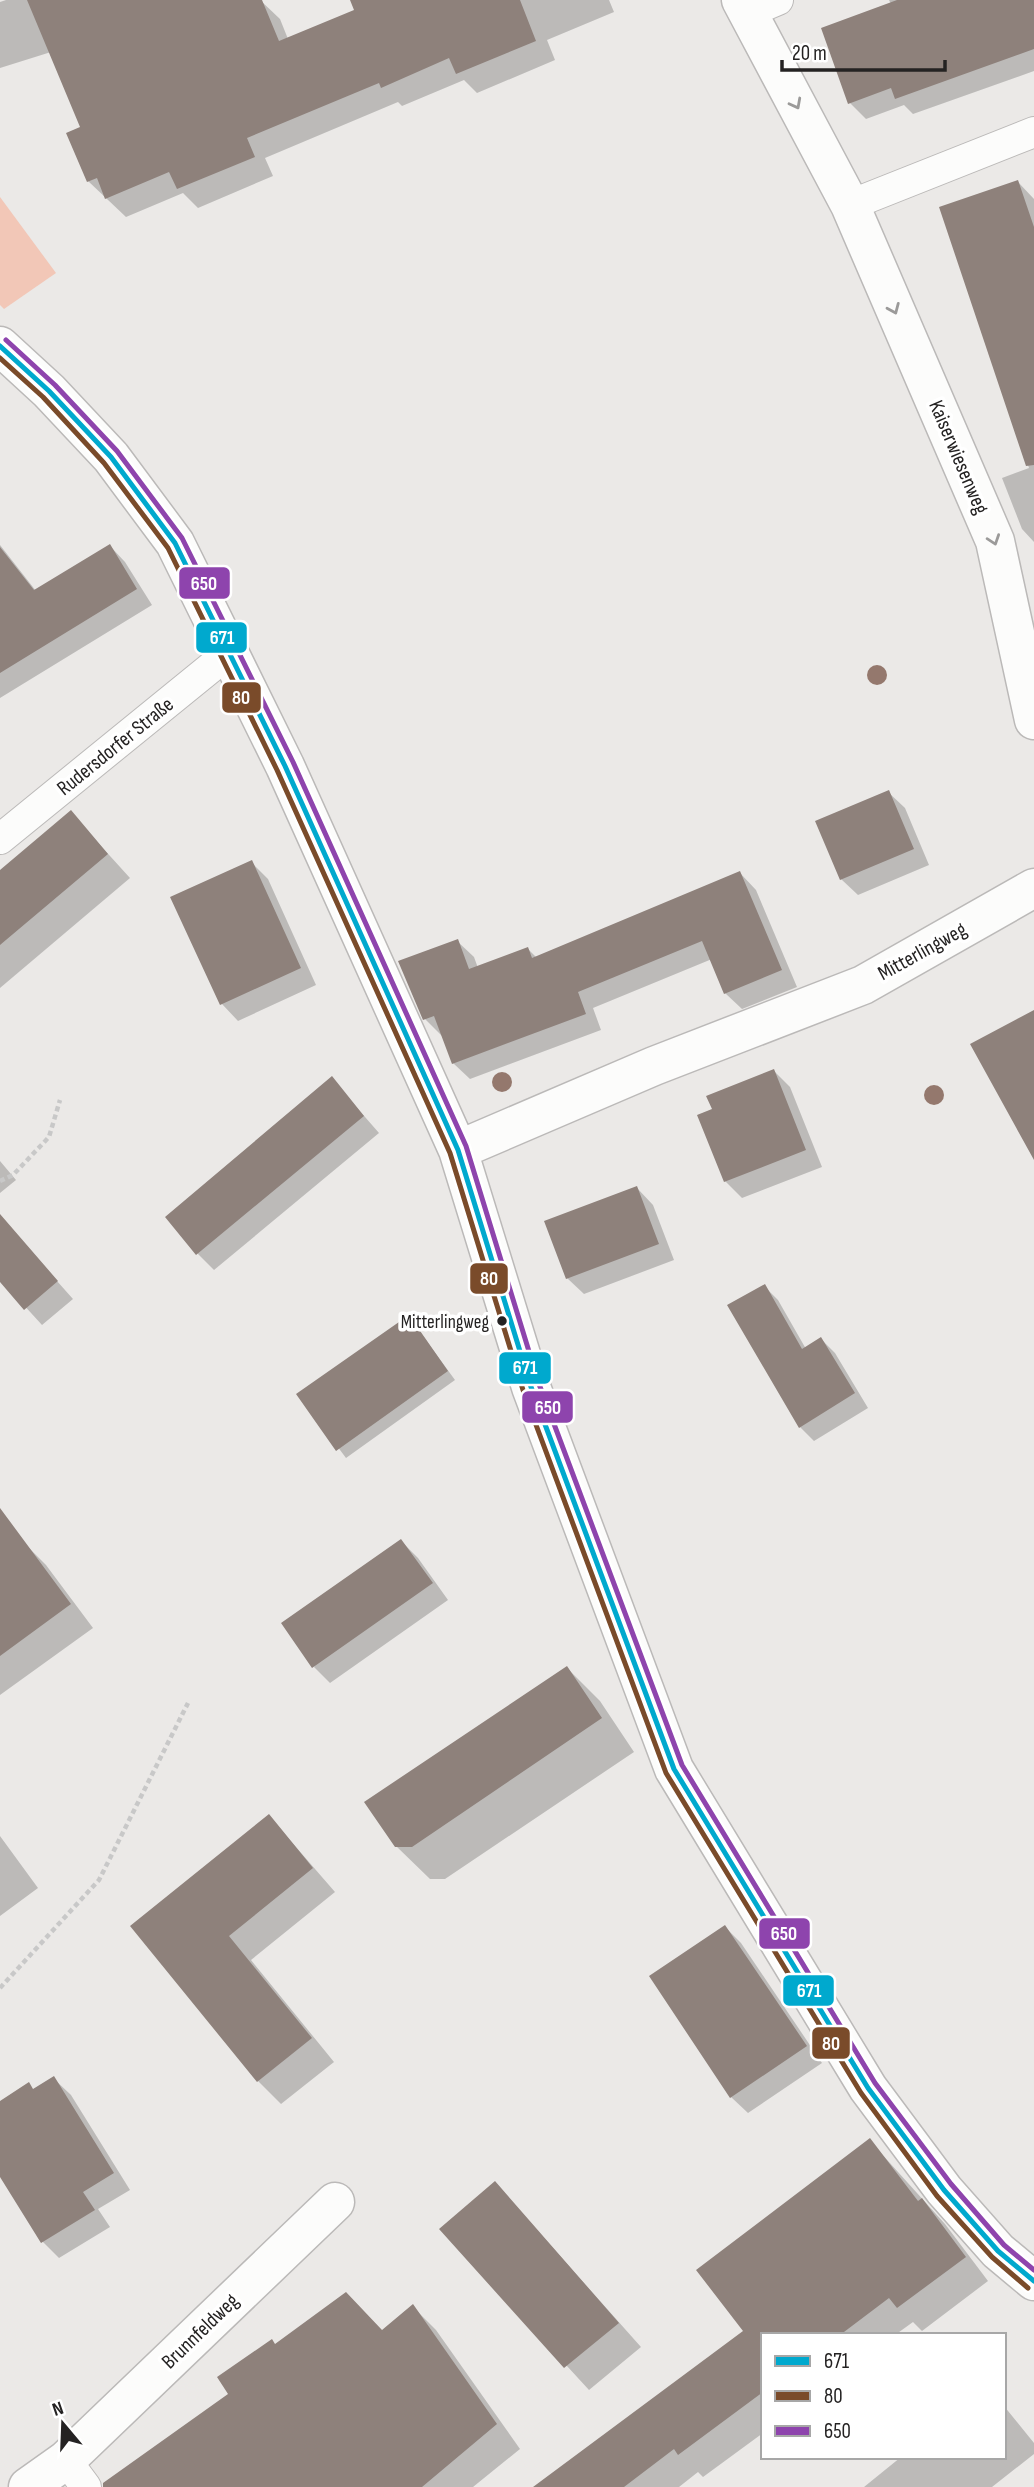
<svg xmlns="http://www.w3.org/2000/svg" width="1034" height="2487" font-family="'Sofia Sans Condensed',sans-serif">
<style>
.green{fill:#f2c7b7}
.shadow{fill:#0003}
.building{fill:#8e817b}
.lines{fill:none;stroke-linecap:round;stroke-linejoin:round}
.lane-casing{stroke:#bbb9b8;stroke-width:32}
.street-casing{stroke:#bbb9b8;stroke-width:41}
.path{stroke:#c8c8c8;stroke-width:4.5;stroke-dasharray:5 3.5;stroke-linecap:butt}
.lane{stroke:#fcfcfb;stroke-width:30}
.street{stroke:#fcfcfb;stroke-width:38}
.bus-1-casing{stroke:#fff;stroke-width:10}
.bus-2-casing{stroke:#fff;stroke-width:10}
.bus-3-casing{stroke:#fff;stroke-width:10}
.bus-1{stroke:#00a9ce;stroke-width:5}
.bus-2{stroke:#7a4b2a;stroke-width:5}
.bus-3{stroke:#8e44ad;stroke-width:5}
.tree{fill:#94786d}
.oneway{stroke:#9b9a99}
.bus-dot{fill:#242222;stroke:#fff;stroke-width:2.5}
.labels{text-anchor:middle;stroke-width:7;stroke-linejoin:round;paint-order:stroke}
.bus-label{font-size:19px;fill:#242222;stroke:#fff;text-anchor:end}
.street-label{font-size:21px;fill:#242222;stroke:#fff}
.line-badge{stroke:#fff;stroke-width:2.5}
.badge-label{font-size:19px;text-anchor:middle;font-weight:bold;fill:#fff}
</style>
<rect width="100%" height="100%" fill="#ebe9e7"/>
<path class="green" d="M0,197L56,273L4,309L0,305Z"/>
<path class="shadow" d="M6,0H260L280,19L288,39L356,11L352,0H609L614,12L547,40L555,60L477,93L464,80L402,106L398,102L265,158L273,176L198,208L183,193L126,217L88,181L82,128L51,52L0,68V2Z
M889,0H1034V71L913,114L904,105L866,119L850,103L891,4Z
M1018,182L1034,199V542L1022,529L1002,478L1029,468L941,208Z
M0,545L36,591L110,546L125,562L152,605L0,698Z
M888,792L905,808L929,865L858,895L841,879Z
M71,813L130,878L0,988V873Z
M251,862L268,879L316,985L238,1021L222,1004L173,898Z
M740,873L756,890L797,987L742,1009L725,993L712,959L593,1008L601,1030L470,1079L453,1063L442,1036L425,1019L457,941L474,957L478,968L528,949L537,958Z
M774,1071L790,1087L822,1167L742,1198L725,1181L714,1110Z
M331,1078L379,1133L214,1270L197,1253Z
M0,1161L16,1180L0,1193Z
M637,1188L653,1205L674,1260L584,1294L567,1278Z
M0,1217L73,1299L42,1325L0,1279Z
M764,1286L778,1300L806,1349L821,1339L835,1353L868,1408L814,1441L800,1427Z
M409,1317L455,1380L346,1458L299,1395Z
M401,1541L418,1558L448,1600L330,1683L314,1667Z
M23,1542L46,1565L93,1628L0,1695V1559Z
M567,1668L600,1701L634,1752L445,1879H430L396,1846Z
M269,1816L335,1892L251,1960L334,2062L281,2104L258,2081L133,1927Z
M0,1836L38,1888L0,1916Z
M725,1927L741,1943L822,2063L748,2113L731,2097Z
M54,2079L71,2095L130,2190L98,2209L110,2227L59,2258L43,2242L0,2171V2103L34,2091Z
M870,2141L945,2224L988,2281L922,2331L913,2322L895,2335H763V2433L703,2477L698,2472L679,2487H536L745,2332Z
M495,2183L641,2347L589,2390L442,2230Z
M412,2306L436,2330L520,2449L473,2487H134L231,2394L276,2346L383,2332Z
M1004,2406L1034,2443V2454L992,2487H864L901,2457H1004Z"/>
<path class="building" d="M27,0H262L279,41L354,10L350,0H520L536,41L456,74L449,58L381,88L379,83L247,138L255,157L177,189L169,172L105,199L97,178L87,182L66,133L80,127Z
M897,0H1034V49L895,99L891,88L848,104L821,28Z
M1018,180L1034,227V465L1026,466L939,207Z
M110,544L137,589L0,673V547L34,590Z
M889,790L914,849L840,880L815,821Z
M71,810L108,854L0,945V870Z
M252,860L301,968L220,1005L170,897Z
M740,871L782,970L724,994L702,941L578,992L586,1014L452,1064L434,1016L423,1020L398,961L458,939L469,969L528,947L532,958Z
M1034,1010V1160L970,1044Z
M774,1069L806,1150L724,1182L697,1115L712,1109L706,1096Z
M332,1076L364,1116L196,1255L165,1217Z
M637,1186L659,1244L566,1279L544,1221Z
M0,1214L58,1281L24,1310L0,1282Z
M765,1284L802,1349L821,1337L855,1393L799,1428L727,1305Z
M409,1315L448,1371L336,1451L296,1394Z
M0,1508L71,1604L0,1656Z
M401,1539L433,1583L312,1668L281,1623Z
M567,1666L602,1718L412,1847H395L364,1802Z
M269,1814L313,1868L229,1936L312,2038L257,2082L130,1926Z
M725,1925L807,2046L730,2098L649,1976Z
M54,2076L114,2173L83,2192L95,2210L41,2243L0,2177V2101L29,2082L33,2089Z
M870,2138L918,2201L922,2198L966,2257L897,2308L889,2298L840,2335H763V2392L678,2455L674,2449L624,2487H533L743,2331L696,2270Z
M495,2181L619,2323L564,2368L439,2229Z
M346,2292L382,2330L413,2304L497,2424L422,2487H103V2483L228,2394L217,2377L272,2339L275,2344Z"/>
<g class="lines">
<defs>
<path id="lane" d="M747,13L778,0
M850,205L1034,132
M0,839L230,652
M66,2460L86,2487"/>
<path id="street" d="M741,0L850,205L995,541L1034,720
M0,346L49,391L111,457L175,543L285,766L458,1150L531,1387L674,1769L868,2088L944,2190L998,2251L1034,2281
M458,1150L654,1066L863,985L1034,888
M28,2487L66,2460L335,2202"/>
</defs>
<use href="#lane" class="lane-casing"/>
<use href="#street" class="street-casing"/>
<path class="path" d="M0,1181L13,1175L49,1137L60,1100
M0,1988L99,1880L188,1703"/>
<use href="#lane" class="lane"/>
<use href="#street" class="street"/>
<defs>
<path id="bus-1" d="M0,346L49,391L111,457L175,543L285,766L458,1150L531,1387L674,1769L868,2088L944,2190L998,2251L1034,2281"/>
<path id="bus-2" d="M0,358L43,397L104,463L168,548L277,770L450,1153L523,1390L666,1773L861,2093L937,2196L992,2257L1028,2288"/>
<path id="bus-3" d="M6,340L55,385L117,451L182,538L293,762L466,1146L539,1384L682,1765L875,2083L951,2184L1004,2245L1034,2270"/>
</defs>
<use href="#bus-1" class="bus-1-casing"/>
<use href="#bus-2" class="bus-2-casing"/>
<use href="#bus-3" class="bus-3-casing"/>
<use href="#bus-1" class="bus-1"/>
<use href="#bus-2" class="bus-2"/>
<use href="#bus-3" class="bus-3"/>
</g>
<g class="tree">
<circle cx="877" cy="675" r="10"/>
<circle cx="502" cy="1082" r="10"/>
<circle cx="934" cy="1095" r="10"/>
</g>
<defs><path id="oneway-chevron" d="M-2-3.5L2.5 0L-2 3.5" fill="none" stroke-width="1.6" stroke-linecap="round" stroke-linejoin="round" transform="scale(1.75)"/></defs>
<g class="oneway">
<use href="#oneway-chevron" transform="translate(796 104) rotate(62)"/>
<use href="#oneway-chevron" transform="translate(894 309) rotate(67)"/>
<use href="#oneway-chevron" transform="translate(994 540) rotate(71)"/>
</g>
<circle class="bus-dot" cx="502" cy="1321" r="6"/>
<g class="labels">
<g class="bus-label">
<text x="489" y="1328">Mitterlingweg</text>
</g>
<g class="street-label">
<text transform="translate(959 457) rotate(67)" y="7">Kaiserwiesenweg</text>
<text transform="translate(115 746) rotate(-39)" y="7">Rudersdorfer Straße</text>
<text transform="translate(922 951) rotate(-29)" y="7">Mitterlingweg</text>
<text transform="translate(200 2331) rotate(-44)" y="7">Brunnfeldweg</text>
</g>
</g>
<g class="line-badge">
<rect x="178" y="566" width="53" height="34" rx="7" fill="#8e44ad"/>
<rect x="195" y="621" width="53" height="33" rx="7" fill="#00a9ce"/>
<rect x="221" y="681" width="41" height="33" rx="7" fill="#7a4b2a"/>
<rect x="469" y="1262" width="40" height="33" rx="7" fill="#7a4b2a"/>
<rect x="498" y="1351" width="54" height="34" rx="7" fill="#00a9ce"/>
<rect x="521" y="1390" width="53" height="34" rx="7" fill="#8e44ad"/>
<rect x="758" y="1917" width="53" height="33" rx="7" fill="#8e44ad"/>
<rect x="782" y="1974" width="53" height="33" rx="7" fill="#00a9ce"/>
<rect x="811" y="2026" width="40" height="34" rx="7" fill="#7a4b2a"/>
</g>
<g class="badge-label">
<text x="204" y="590">650</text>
<text x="222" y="644">671</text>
<text x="241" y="704">80</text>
<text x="489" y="1285">80</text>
<text x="525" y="1374">671</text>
<text x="548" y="1414">650</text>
<text x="784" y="1940">650</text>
<text x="809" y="1997">671</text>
<text x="831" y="2050">80</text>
</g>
<rect x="761" y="2333" width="245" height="126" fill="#ffffff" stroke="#a7a7a7" stroke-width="2"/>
<rect x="775" y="2356" width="35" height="10" fill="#00a9ce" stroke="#a7a7a7" stroke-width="2"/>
<text x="824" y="2368" font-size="21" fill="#242222">671</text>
<rect x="775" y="2391" width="35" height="10" fill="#7a4b2a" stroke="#a7a7a7" stroke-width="2"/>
<text x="824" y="2403" font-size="21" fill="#242222">80</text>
<rect x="775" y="2426" width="35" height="10" fill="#8e44ad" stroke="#a7a7a7" stroke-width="2"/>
<text x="824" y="2438" font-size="21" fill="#242222">650</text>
<g transform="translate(63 2424) rotate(341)" stroke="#ffffff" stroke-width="5" paint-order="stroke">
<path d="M0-5L12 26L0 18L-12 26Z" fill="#242222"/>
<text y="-10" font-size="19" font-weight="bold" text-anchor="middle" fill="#242222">N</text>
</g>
<path d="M782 60v10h163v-10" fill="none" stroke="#242222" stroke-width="3.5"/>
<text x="792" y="60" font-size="21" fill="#242222" stroke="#ffffff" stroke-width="5" paint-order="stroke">20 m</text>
</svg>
